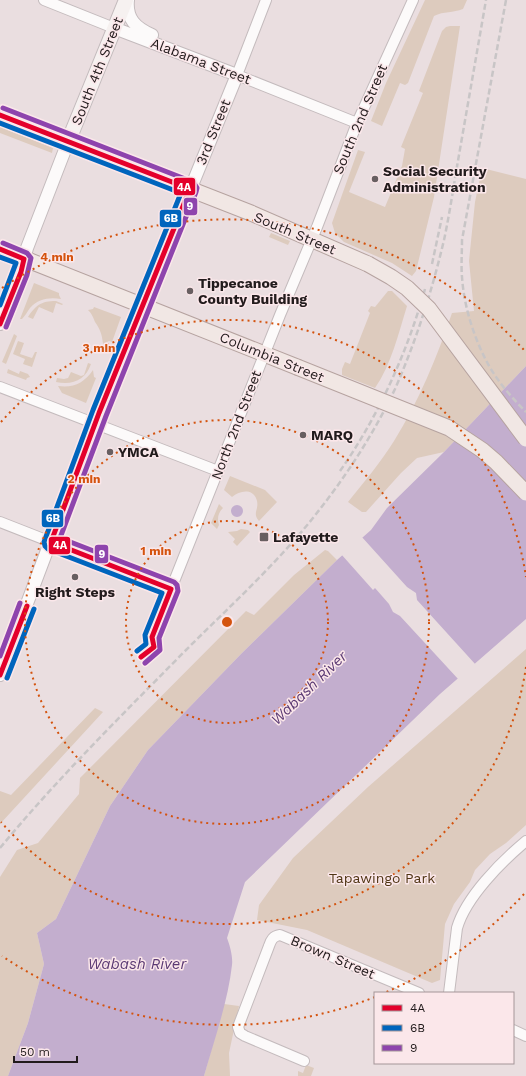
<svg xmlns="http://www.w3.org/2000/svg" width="526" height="1076" font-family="'Work Sans',sans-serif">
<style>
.green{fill:#ddcbbe}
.water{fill:#c3aece}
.pier{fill:#eadee0}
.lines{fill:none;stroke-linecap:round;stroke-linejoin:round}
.minor-casing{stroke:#c4bbbd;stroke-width:12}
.tertiary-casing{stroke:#c4bbbd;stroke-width:14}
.secondary-casing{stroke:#c4bbbd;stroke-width:16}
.primary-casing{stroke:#b6a3a0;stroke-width:17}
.minor{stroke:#fcfafa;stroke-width:10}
.tertiary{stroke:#fcfafa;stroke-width:12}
.secondary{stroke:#f6f1f0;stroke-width:14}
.primary{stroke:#f1e7e4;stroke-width:15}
.rail{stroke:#c8c5c6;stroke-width:2.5;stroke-dasharray:6 3;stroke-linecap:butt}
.primary-bridge-casing{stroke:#b6a3a0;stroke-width:17;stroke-linecap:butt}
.primary-bridge{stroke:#f1e7e4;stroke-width:15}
.bus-1-casing{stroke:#fbe7ea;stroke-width:8}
.bus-2-casing{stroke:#fbe7ea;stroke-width:8}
.bus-3-casing{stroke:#fbe7ea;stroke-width:8}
.bus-1{stroke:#e4002b;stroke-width:5}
.bus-2{stroke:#0065bd;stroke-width:5}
.bus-3{stroke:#8e44ad;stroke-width:5}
.ring{fill:none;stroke:#d4530e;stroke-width:2;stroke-dasharray:2 4}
.poi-dot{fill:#685f61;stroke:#fbe7ea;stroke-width:1.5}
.labels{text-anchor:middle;stroke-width:3;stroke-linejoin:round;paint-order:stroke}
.street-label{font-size:14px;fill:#221b1c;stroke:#fbe7ea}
.poi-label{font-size:14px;font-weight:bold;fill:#221b1c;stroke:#fbe7ea;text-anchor:start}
.park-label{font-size:14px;fill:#4f3514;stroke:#fbe7ea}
.water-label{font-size:15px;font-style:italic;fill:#5a3973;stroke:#fbe7ea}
.centre{fill:#d4530e;stroke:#fbe7ea;stroke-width:2}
.ring-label{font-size:12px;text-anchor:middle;font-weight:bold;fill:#d4530e;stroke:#fbe7ea;stroke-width:3;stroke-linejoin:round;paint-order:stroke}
.line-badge{stroke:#fbe7ea;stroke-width:1.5}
.badge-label{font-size:11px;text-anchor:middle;font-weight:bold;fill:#fff}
</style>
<rect width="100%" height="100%" fill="#eadee0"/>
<path class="green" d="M425,0H467L463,9C453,13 444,11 434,16L408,83L405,85L400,83L382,126L371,121L386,83Z
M450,26H460L434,197L416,271L412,276L392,263L344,242L335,233L332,223L358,150L365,152L349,192L385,207L402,166L405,149L401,147L423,93L419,91L442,31L446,27Z
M0,127L53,148L52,153L0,133Z
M482,168L526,179V366L444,452L417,458L401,473L366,512H362L348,502C364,482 381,462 394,441C419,401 437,357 452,313L474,311L469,261L475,202Z
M271,233L290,241L288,245L269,237Z
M34,283L59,293V295L61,299C49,297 38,299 30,308C27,312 25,316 22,319H20Z
M388,291H392L407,306C399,332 391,365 375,388L342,375V369L345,362L350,364L370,313L368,311L371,306L375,307Z
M56,301L63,304L62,305L56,303L53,313L39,307L33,319L28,317C36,305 41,301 56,301Z
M94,307L121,317L112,342L109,341L103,344C102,334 100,329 95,322C93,317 92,314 88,310L93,309Z
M14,334L17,336L6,364L2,362Z
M18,341L24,343L20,354L32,358L35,352H37L32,367L23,364L25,359L13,354Z
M88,363L91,364C86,379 73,386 56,382L57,378L64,379L68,378L71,372L81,376L84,375Z
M8,369L19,374L20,371L28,374L30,377L27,378L26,380L7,373Z
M93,370L94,377L96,378L86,403L62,393L58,386C74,388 84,383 93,370Z
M230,476L265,490L277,502L259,521C252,513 259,510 257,501C254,488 240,490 232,497L224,490Z
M219,504L223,508C218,513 217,518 219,525L217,529L211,523Z
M241,529L248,530L250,532L237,546L233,542L235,539L228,532L237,531Z
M325,550L328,551L337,560L242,653L148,750L110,806L56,919L37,933L44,964L28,1023L8,1076H0V877L17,850L38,843L79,794L80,778L246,611L254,615L294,575Z
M526,649V825L506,843L490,854L475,870L470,882L454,904L445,924L440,980L432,983L307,930L257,920L259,905L293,858L368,787Z
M95,708L103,712L0,824V791L11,795Z
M224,1004L239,1006L229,1053L230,1076H204Z
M306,1065L314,1068L311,1076H298V1071L303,1073Z"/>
<path class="water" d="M526,366V619L440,694L245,882L227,938C230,946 233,957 232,965C228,1001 214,1041 204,1076H8L28,1023L44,964L37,933L56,919L110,806L148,750L242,653L337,560L371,530L387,508L444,452Z
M231 511a6 6 0 1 1 12 0a6 6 0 1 1-12 0Z"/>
<path class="pier" d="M361,536L407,587L416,593L417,600L476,665L459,680L400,616L393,612L389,604L375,588L373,590L341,554Z"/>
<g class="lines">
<defs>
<path id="minor" d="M44,0L114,28
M266,0L237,75L357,123
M0,387L218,471
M0,522L171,589L280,315L317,227L357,123L413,0
M449,993L457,928C466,897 501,862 526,841
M513,1030L526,1036
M304,1061L245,1036L240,1033L238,1027L269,946C271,940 273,936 280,935L419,993"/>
<path id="tertiary" d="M128,0C126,19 136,28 152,35
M0,324L21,272L27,248L68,142
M0,675L99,413L237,75L114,28"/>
<path id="secondary" d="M68,142L126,0"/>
<path id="primary" d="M0,115L251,213L368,264
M0,249L297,367"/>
</defs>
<use href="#minor" class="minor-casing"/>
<use href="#tertiary" class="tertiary-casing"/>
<use href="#secondary" class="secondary-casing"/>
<use href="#primary" class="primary-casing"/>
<use href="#minor" class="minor"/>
<use href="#tertiary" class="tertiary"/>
<use href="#secondary" class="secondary"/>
<use href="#primary" class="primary"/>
<path class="rail" d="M506,0L462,240C462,253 461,265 462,277C464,307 474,338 488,364C498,382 512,398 526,412
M432,264L442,217
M340,471C378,417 407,353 425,289
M0,848C57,779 121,716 184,652C230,606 280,561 320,509C349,472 375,431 395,389C416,341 432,291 444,240C450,212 454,183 459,155C468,103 477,52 486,0"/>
<defs>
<path id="primary-bridge" d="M368,264L391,277L407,288L429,309L526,439
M297,367L449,428L482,450L496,462L526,493"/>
</defs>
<use href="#primary-bridge" class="primary-bridge-casing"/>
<use href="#primary-bridge" class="primary-bridge"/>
<defs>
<path id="bus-1" d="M0,115L190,189L99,413L51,542L171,589L152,637L154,647L141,657
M0,249L24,259L21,272L0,324
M0,675L27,606"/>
<path id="bus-2" d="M0,123L181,193L93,410L44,542L45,546L48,549L162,593L145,635L146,644L137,651
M0,257L16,263L0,305
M7,678L34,609"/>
<path id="bus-3" d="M3,108L193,182L197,188L196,192L106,416L60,538L174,582L177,585L178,591L159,638L160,650L145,663
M3,243L27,253L31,258L27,275L6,327
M0,656L20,603"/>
</defs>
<use href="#bus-1" class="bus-1-casing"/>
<use href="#bus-2" class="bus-2-casing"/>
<use href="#bus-3" class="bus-3-casing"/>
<use href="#bus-1" class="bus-1"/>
<use href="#bus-2" class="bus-2"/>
<use href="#bus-3" class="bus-3"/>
</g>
<g class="ring">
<circle cx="227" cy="622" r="101"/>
<circle cx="227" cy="622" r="202"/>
<path d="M526 667A302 302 0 0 1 1 822M1 422A302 302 0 0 1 526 577"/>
<path d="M524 894A403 403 0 0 1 384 993M375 997A403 403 0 0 1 2 956M2 288A403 403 0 0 1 524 350"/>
</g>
<g class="poi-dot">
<circle cx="375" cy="179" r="4"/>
<circle cx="190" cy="291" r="4"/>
<circle cx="303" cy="435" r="4"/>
<circle cx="110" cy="452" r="4"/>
<rect x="259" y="532" width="10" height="10" rx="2"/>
<circle cx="75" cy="577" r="4"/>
</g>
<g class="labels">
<g class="street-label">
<text transform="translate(201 61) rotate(21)" y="5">Alabama Street</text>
<text transform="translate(97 71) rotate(-68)" y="5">South 4th Street</text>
<text transform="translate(360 119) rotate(-67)" y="5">South 2nd Street</text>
<text transform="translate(213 132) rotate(-68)" y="5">3rd Street</text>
<text transform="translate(295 233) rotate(23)" y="5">South Street</text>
<text transform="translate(272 357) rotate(22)" y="5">Columbia Street</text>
<text transform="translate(236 425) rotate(-69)" y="5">North 2nd Street</text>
<text transform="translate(333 957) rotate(23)" y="5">Brown Street</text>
</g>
<g class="poi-label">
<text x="383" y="176">Social Security<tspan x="383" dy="16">Administration</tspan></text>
<text x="198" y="288">Tippecanoe<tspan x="198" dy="16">County Building</tspan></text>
<text x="311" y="440">MARQ</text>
<text x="118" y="457">YMCA</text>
<text x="273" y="542">Lafayette</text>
<text x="75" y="597" text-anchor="middle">Right Steps</text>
</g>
<g class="park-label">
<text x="382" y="883">Tapawingo Park</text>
</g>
<g class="water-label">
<text transform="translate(309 688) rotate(-44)" y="5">Wabash River</text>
<text x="137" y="969">Wabash River</text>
</g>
</g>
<circle cx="227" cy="622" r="6" class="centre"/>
<g class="ring-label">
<text x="57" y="261">4 min</text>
<text x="99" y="352">3 min</text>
<text x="84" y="483">2 min</text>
<text x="156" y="555">1 min</text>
</g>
<g class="line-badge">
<rect x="173" y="177" width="23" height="19" rx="4" fill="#e4002b"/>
<rect x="183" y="197" width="15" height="19" rx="4" fill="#8e44ad"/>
<rect x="159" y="209" width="23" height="19" rx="4" fill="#0065bd"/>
<rect x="41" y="509" width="23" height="19" rx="4" fill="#0065bd"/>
<rect x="48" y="536" width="23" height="19" rx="4" fill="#e4002b"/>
<rect x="94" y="544" width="15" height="20" rx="4" fill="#8e44ad"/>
</g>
<g class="badge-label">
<text x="184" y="191">4A</text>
<text x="190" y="210">9</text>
<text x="171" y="222">6B</text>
<text x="53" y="522">6B</text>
<text x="60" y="549">4A</text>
<text x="102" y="558">9</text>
</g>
<rect x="374" y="992" width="140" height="72" fill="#fbe7ea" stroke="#a49598"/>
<rect x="382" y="1005" width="20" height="6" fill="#e4002b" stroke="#a49598"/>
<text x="410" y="1012" font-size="12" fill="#221b1c">4A</text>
<rect x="382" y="1025" width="20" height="6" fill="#0065bd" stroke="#a49598"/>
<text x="410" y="1032" font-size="12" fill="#221b1c">6B</text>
<rect x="382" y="1045" width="20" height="6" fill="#8e44ad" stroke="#a49598"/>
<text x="410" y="1052" font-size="12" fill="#221b1c">9</text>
<path d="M14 1056v6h63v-6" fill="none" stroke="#221b1c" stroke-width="2"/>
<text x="20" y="1056" font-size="12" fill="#221b1c" stroke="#fbe7ea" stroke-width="3" paint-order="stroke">50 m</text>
</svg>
